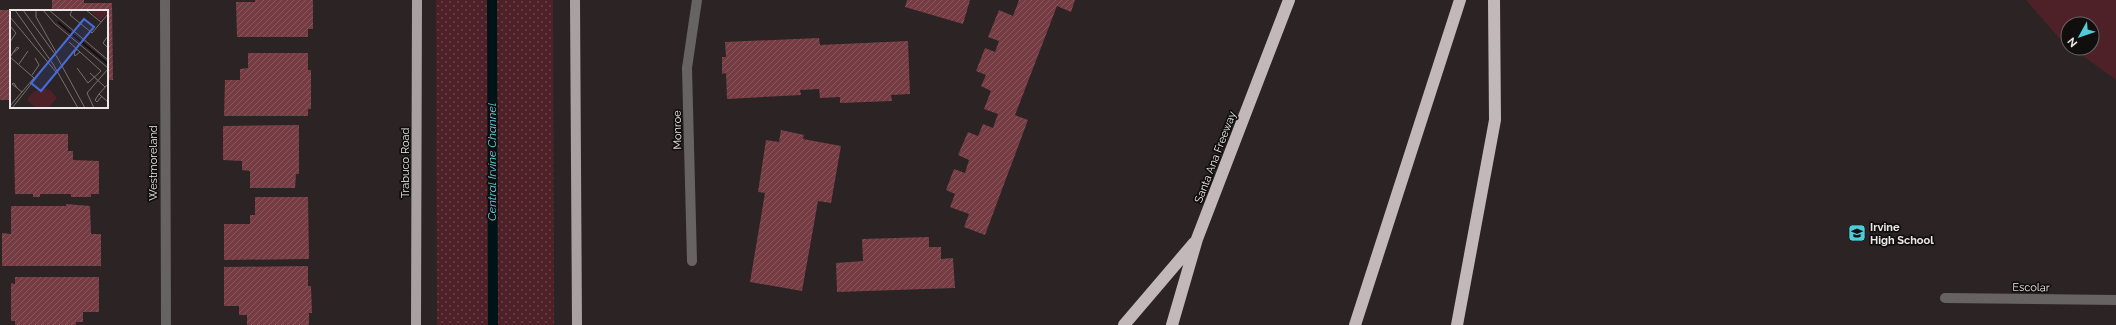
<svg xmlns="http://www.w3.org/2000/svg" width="2116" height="325" font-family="Raleway,sans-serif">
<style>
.grass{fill:url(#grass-dots)}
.green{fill:#4e2128}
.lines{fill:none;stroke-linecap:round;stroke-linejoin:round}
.stream{stroke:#001417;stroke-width:10}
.building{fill:url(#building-hatch)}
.minor{stroke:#676363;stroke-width:10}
.major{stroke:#a8a0a1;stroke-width:10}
.highway{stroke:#c2b8b9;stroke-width:12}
.labels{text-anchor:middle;stroke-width:3.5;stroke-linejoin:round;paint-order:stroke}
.street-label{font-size:11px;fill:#ebe6e7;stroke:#110e0e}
.poi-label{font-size:11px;font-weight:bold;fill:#ebe6e7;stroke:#110e0e;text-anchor:start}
.water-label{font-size:12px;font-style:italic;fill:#58d2e0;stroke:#110e0e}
.inset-river{fill:none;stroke:#001417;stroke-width:2}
.inset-road{fill:none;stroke:#787172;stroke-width:1}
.view{fill:#466cdb;fill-opacity:0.15;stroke:#466cdb;stroke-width:2}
.inset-edge{fill:none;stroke:#ebe6e7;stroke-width:2}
</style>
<defs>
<pattern id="grass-dots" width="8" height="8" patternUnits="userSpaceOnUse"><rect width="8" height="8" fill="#4e2128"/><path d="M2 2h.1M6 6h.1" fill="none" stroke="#684147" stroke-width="1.8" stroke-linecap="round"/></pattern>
<pattern id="building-hatch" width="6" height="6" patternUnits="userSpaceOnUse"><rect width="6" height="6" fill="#753c44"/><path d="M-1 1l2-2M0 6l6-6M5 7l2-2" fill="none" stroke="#89585f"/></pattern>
</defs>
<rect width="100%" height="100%" fill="#2b2324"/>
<path class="grass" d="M436,0H553L554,325H437Z"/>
<path class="green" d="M2026,0H2116V80L2072,48H2092V24H2068V45L2058,37Z"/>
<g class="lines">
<path class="stream" d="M492,0L493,325"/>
</g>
<path class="building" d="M52,0H84V3H112L113,80H107V11H52Z
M255,0H313V29H308V37H237L236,2H255Z
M907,0H970L963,24L905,7Z
M1019,0H1075L1071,12L1057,6L1015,115L1028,120L985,235L964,227L969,214L950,207L955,194L946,190L954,169L965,173L969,160L958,155L968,132L978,136L983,124L993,128L998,114L984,109L991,91L981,86L986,75L976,71L985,48L995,52L999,41L988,37L999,10L1013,16Z
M0,10H11V100H0Z
M819,38L820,45L908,41L910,94L891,95L892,101L840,103V97L820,98L819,89L800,90L801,95L727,99L726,73L722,74V57H726L725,42Z
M248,53H308V70H311V109H308V116H224L225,80H240V69L248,68Z
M299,125V174H296L295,188H250V171L242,170V161L223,160V126Z
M781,130L804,135L803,139L841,146L831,203L818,201L802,291L750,282L765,193L758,192L766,140L779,142Z
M14,134H68V151H73V160L99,161V194H91V197H71V194H40V197H33V194H15Z
M255,197H308L309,259L224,260V224H250V215H255Z
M66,204L90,206L91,234H101V266H2V233L11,234V206H66Z
M929,237V247H941V259L953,258L955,288L837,292L836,263L863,261L862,239Z
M308,266V286H311L312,313H309V325H247V315H239V306H224V267Z
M15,277H99V312H83V322H76V325H15V321H11V283L15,284Z"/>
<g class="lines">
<path class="minor" d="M165,0L166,325
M692,261L687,68L697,0
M1945,298L2116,300"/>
<path class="major" d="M575,0L577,325
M416,325L417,0"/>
<path class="highway" d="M1124,325L1194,243
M1172,325L1197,239L1289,0
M1355,325L1460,0
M1457,325L1495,120L1494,0"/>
</g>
<defs>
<symbol id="school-square" viewBox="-11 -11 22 22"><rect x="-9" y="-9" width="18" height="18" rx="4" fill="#52cbd9" stroke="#110e0e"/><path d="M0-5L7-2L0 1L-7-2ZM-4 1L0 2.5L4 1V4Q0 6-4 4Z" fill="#111"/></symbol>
</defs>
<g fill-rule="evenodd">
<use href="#school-square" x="1847" y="223" width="20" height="20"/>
</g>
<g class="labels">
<g class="street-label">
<text transform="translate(677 130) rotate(-91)" y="4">Monroe</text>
<text transform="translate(1215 157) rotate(-69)" y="4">Santa Ana Freeway</text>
<text transform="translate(153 163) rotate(-90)" y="4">Westmoreland</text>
<text transform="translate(405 163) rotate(-90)" y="4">Trabuco Road</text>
<text transform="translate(2031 287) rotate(1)" y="4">Escolar</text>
</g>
<g class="poi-label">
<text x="1870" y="231">Irvine<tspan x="1870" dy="13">High School</tspan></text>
</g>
<g class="water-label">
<text transform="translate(492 162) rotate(-90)" y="4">Central Irvine Channel</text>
</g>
</g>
<g transform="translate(10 10)">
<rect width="98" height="98" fill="#2b2324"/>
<path d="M49,11L98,51V55L46,14Z" fill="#4e2128"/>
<path d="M79,0H98V2L91,10ZM31,78L40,80L47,88L38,98H26L17,90L22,83Z" fill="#4e2128"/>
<path class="inset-river" d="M48,12L98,54"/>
<path class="inset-road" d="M5,0L43,54L68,98M13,0L47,47L75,98M26,0V7L46,42M33,0L45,14L98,58M39,0L98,50M62,0L60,5L82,23L98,4M76,0L91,12M0,7L46,62M0,16L6,23L0,32M98,26L93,33L98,38M59,32L91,61L78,73L67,58M67,39L64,43L65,46L70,42M0,47L24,68L0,96M0,47L7,37L9,38L3,43M9,54L18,41M80,63L95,77M22,65L29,55L25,48M98,74L89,84L98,92M7,78L4,73L2,74L12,82M89,84L85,90L87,92L92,86M2,98L26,68M84,98L77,83L98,59"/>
<path class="view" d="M74,9L84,17L31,81L21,73Z"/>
<rect width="98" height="98" class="inset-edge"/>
</g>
<g transform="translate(2080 36) rotate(230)"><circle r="19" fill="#110e0e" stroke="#686465"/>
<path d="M0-3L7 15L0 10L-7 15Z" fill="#52cbd9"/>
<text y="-6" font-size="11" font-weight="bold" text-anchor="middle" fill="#ebe6e7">N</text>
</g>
</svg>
